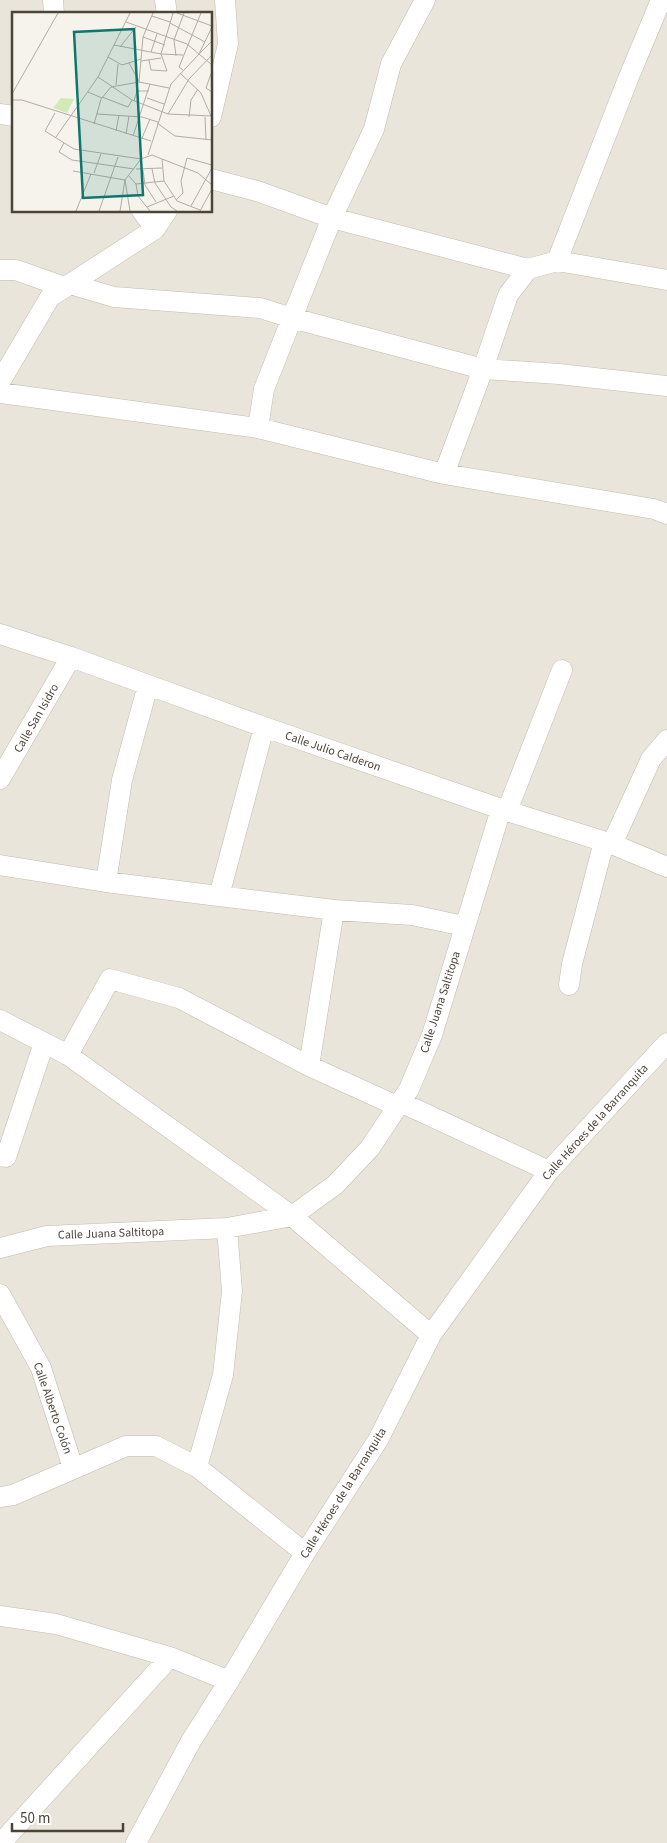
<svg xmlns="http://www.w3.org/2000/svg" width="667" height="1843" font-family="'Source Sans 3',sans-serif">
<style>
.residential{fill:#eae5da;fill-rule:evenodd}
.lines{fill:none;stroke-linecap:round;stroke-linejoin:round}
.minor-casing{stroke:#c2bbae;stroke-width:21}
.minor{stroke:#fff;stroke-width:20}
.labels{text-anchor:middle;stroke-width:4.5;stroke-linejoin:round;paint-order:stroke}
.street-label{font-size:12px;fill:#4b4439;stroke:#fff}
.inset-road{fill:none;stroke:#b2ada4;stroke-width:1}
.view{fill:#0f766e;fill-opacity:0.15;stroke:#0f766e;stroke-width:2.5}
.inset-edge{fill:none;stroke:#4b4439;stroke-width:2.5}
</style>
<rect width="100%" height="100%" fill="#f6f3ec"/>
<path class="residential" d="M0,0H667V1843H0ZM14,14H211V211H14Z"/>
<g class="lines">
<defs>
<path id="minor" d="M53,0L54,14
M165,0L167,14
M0,114L14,116
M211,117L228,44L225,0
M211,179L257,191L332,218L528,269L557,261L667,280
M142,211L155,229
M557,261L628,79L661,0
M0,270H16L64,287
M70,284L114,297L260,308L292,318L483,369L559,374L667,386
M0,382L50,297L155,229L167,211
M0,393L258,428L444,474L654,509L667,514
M258,428L264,389L292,318L332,218L374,129L391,64L425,0
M444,474L483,369L508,295L528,269
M0,634L71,657L264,727L507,811L612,844L667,867
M0,779L71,657
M507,811L562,670
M612,844L651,759L667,740
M0,865L106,882L219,896L334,910L412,915L464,926
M106,882L122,780L148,685
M219,896L264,727
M569,985L572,964L604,842
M0,1020L68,1055L292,1216L431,1335
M68,1055L110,979L179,998L309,1066L397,1106
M309,1066L334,910
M400,1102L549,1171
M0,1156L6,1157L44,1043
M0,1248L47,1236L227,1228L292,1216L335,1185L370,1148L409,1089L432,1035L501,809
M0,1294L41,1368L73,1468
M197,1467L223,1375L232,1291L227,1228
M0,1497L13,1495L126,1446H156L197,1467L305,1553
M0,1616L56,1624L170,1657L229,1681
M1,1843L170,1657
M136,1843L191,1741L229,1681L305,1553L378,1440L431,1335L549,1171L667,1043"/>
</defs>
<use href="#minor" class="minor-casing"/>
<use href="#minor" class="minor"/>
</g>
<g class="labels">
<g class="street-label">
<text transform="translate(36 718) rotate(-60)" y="4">Calle San Isidro</text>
<text transform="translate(333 751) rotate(19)" y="4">Calle Julio Calderon</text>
<text transform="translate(440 1002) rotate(-72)" y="4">Calle Juana Saltitopa</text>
<text transform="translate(595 1122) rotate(-48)" y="4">Calle Héroes de la Barranquita</text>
<text transform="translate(111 1233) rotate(-2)" y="4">Calle Juana Saltitopa</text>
<text transform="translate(53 1408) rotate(71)" y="4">Calle Alberto Colón</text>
<text transform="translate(343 1493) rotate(-58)" y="4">Calle Héroes de la Barranquita</text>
</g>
</g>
<g transform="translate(12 12)">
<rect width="200" height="200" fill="#f6f3ec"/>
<path d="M49,86L62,87L55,101L41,96Z" fill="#d2eab5"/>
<path class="inset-road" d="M165,1L200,14M140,4L158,10M114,10L175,32L200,53M158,11L193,30M131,25L153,33M102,33L149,42M108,35L124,15M139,40L145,22M188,41L200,29M149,42L171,43M164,44L162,28L172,1M96,45L110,53L129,47M137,48L139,58L155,59L149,42L161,1M129,49L149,46M117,51L127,69M171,58L167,55L189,1M200,59L194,76L200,80M168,61L189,81L199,104M86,65L120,88L156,102L200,104M127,70L131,25L141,1M104,73L106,52M76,80L90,86M0,82L46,1M90,85L116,95L120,88M135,86L152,92M0,88H10L139,129M122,89L125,79H137M43,101L33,119L62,137L129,147M85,102L130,105L146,110M156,102L177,67L200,43M177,105L179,88L186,77M193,105L194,128M145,111L163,124L200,128M82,112L89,87L99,75L127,70L157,76M104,119L107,103M114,122L117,104M121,124L138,72M44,125L86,65L118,1M130,126L138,107M52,131L47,140L60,148L122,157M136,143L159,72L187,42L200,15M150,147L186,161L200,173M124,157L150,156M140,157L143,171L159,195L165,199M131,158L133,173L144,190M61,159L113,168L118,199M82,161L89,142M116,163L124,172L152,169M124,172L126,184L138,199M164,188L171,181L169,169L175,146L200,153M179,194L200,156M135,195L162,184M64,199L79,162M87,199L106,145M108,199L113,168L129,147L140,143L150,147L152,169L165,189L188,198M188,199L200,177"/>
<path class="view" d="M122,17L131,183L71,186L62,20Z"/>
<rect width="200" height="200" class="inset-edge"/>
</g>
<path d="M12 1823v8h111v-8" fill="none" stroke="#4b4439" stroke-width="2.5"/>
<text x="20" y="1823" font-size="15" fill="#4b4439" stroke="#ffffff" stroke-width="4" paint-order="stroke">50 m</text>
</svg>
